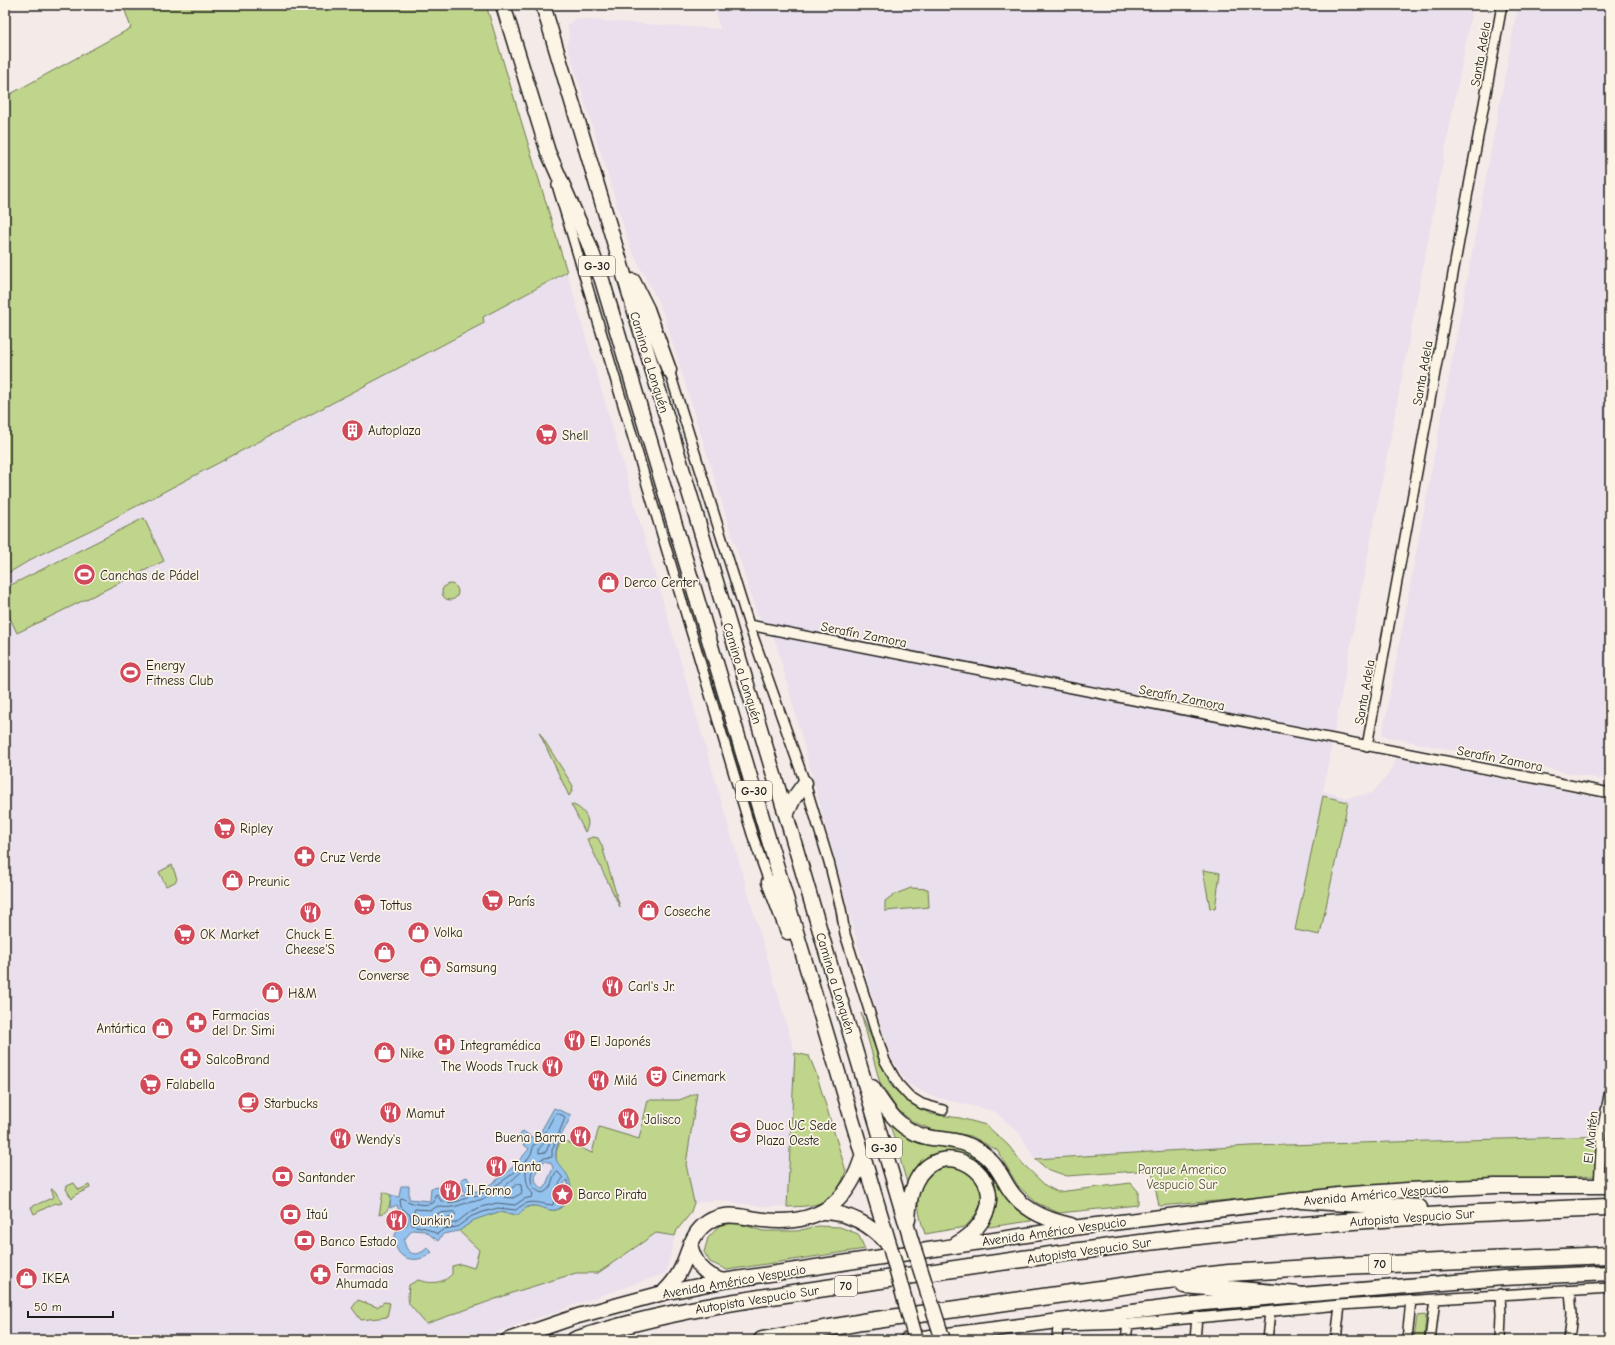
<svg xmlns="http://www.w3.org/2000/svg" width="1615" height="1345" font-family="'Comic Neue',sans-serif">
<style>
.built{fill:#eadfec}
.green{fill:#bfd58b;stroke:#6e7854}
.water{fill:#94c2ee;stroke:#64809a;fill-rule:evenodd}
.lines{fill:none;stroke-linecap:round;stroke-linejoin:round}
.shore{stroke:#4c5e70;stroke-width:1}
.minor-casing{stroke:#1c1c1c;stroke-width:12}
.primary-casing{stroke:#1c1c1c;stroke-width:17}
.motorway-casing{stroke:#1c1c1c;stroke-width:19}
.minor{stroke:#fcf5e5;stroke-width:9}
.primary{stroke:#fcf5e5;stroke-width:14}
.motorway{stroke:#fcf5e5;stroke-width:16}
.primary-bridge-casing{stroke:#1c1c1c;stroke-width:17;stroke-linecap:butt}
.primary-bridge{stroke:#fcf5e5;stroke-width:14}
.labels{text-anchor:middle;stroke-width:3.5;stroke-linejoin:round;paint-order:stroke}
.shield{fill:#fcf5e5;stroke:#5f5d58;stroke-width:1}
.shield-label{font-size:12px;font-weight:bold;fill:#1c1c1c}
.street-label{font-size:13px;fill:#1c1c1c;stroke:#fcf5e5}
.poi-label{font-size:13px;fill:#1c1c1c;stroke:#fcf5e5;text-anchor:start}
.park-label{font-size:13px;fill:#4d543d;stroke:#fcf5e5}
</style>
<rect width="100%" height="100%" fill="#f4ebe8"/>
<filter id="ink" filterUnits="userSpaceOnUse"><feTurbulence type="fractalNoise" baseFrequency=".025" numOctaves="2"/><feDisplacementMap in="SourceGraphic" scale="8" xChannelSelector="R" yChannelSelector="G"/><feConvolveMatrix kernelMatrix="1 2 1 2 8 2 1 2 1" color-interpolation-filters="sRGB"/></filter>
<g filter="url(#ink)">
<path class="built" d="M713,5H1473L1323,791L1347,798L1372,793L1388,775L1397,758L1610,800V1100L1604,1136L1250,1146L1035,1159L1019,1133L994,1111L930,1096L907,1083L891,1057L872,996L776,643L756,612L665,319L659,303L631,250L567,45L569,31L567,26L573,20L576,19L720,29Z
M1518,5H1610V781L1382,736Z
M567,272L795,1053L787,1207L759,1206L717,1200L695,1203L692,1207L690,1214L677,1230L675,1236L666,1273L474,1340H5V575L37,556L95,528L484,323L483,317Z"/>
<path class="green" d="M123,5H486L567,272L483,317L484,323L95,528L37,556L5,575V97L131,28Z
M144,518L164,561L17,633L5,607V588Z
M442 592a8 8 0 1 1 16 0a8 8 0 1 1-16 0Z
M539,732L573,786L572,791L569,796Z
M1323,796L1348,802L1320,935L1295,930Z
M571,804C583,808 593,820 585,832Z
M593,837L598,838L602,846L620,907L587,839Z
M172,865L177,879L175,882L166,886L159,872Z
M1203,870L1220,873L1215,909L1210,908Z
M911,888L928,889L929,907L885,911V901L893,895Z
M861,1013L891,1086L911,1104L931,1114L960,1118L986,1125L1008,1145L1023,1164L1046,1186L1058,1192L1131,1183L1138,1191V1205L1059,1213L1037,1203L1018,1186L997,1150L971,1136L933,1130L913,1122L897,1109L880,1083Z
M795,1053L809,1056L816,1073L846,1171C834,1205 820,1206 787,1207Z
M697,1093L686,1164L694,1203L690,1214L677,1230L675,1236L656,1233L598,1273H576L515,1292L426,1324L409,1304L408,1297L409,1285L418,1280C430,1284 443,1284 452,1274V1266L461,1264L474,1268L479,1250L459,1231L474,1220L484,1216L498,1212L519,1215C533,1194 549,1217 560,1208C564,1205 568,1197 572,1193L568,1177L556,1162V1152L561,1139L592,1153L599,1127L639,1139L648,1100H679Z
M889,1121L976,1153L1032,1219L1031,1221L989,1227L987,1224C987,1214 991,1186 989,1178C985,1158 948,1148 932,1156C920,1162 914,1172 907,1183Z
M1610,1136V1175L1310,1193L1159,1206L1152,1170L1067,1176L1047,1169L1035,1159L1250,1146Z
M955,1166C962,1167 966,1170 971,1175C990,1192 981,1211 965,1227L925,1234C914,1202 912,1169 955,1166Z
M74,1183L79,1190L89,1185L90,1188L75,1195L72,1199L66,1189L67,1186Z
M51,1189L55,1191L62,1203L59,1204L55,1203L34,1214L31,1207L54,1197Z
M383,1192L391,1195C390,1204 390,1212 379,1215Z
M737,1223L763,1231H797L818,1226L840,1227L858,1234L865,1249L727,1270L710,1262L704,1252L708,1238L720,1225Z
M358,1300L377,1307L384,1302L390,1303L387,1317L361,1320L352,1308Z
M1426,1315L1424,1340H1414L1417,1316Z"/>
<path class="water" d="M554,1108L571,1115C567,1127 557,1139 556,1152C554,1162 561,1166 566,1173C574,1185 572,1200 560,1208C547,1217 533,1194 519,1215L498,1212L474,1220L459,1231L443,1234L438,1241L425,1231L412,1230L404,1240C406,1255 417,1258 427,1248L432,1252C424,1261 405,1263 398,1251C395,1247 395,1240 395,1235L397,1231L408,1224L407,1217L399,1211L397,1205L390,1208L391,1195L399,1197L401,1186H409V1199L430,1201L431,1188L440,1187L444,1199L465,1195L461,1179L467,1177L475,1192C500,1181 512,1169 529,1149L517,1139L523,1131L536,1140ZM545,1161L551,1163L553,1168L547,1182L546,1186L543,1189C530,1183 535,1168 545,1161ZM567,1180C570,1188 568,1197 562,1204L558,1203L561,1188Z"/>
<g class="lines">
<path class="shore" d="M557,1113L564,1116L565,1118L552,1150V1157C548,1158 544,1157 540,1160C529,1168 526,1189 543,1193L550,1188L553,1178L556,1172H558L563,1178C556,1187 555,1195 553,1205C537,1204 531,1197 516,1210L498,1208L483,1212L472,1216L457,1227L444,1229L437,1234L426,1228L412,1225L410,1215L401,1207L400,1200L403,1198C408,1204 428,1207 434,1202L435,1195L437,1194L441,1201C449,1205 465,1201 470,1194L477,1196C492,1189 535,1163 533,1145L540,1142L555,1114Z
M548,1139L550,1142L546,1152L539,1153V1149Z
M524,1169L526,1171C526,1181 527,1187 533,1194L532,1197L524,1199L515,1205L497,1203L481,1207L470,1212L456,1223L443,1224L436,1227L416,1220L414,1211L415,1209L431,1210L438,1206C449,1210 461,1205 471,1201C474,1200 477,1201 480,1200C498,1193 511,1182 524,1169Z
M518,1184L521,1185L522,1193L513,1198L504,1197V1194Z
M454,1212L456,1215L453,1217L436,1220L432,1218L433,1216L439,1213Z"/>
<defs>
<path id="minor" d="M557,185L752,834L769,882
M669,370L749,625L805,783L829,862L841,909L845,934L885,1061L898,1084L909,1096L922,1104L943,1110
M749,625L1610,793
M1367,746L1502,5
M1599,1187L1602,1132L1610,1090
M1057,1340L1058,1326L1128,1324L1340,1305L1610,1288
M1126,1340L1128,1324
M1195,1340L1197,1317
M1267,1340L1270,1312
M1336,1340L1340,1305
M1407,1340L1411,1300
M1430,1340L1435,1299
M1500,1340L1501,1315L1500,1294
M1569,1340L1572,1314L1570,1291"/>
<path id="primary" d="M503,5L548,152L588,242L602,280L890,1247
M543,5L786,815L911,1240
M633,281L647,309L669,370
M786,815L794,798L805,783
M769,882L788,932
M872,1087C887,1111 902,1134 932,1138C949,1140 964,1141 978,1150C993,1159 1000,1173 1008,1187C1022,1210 1046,1220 1071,1225
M823,1212C850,1213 870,1224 888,1244
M908,1220C909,1207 910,1193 916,1181C941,1132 1013,1175 981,1222C975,1231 966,1239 956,1244
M690,1244C694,1263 704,1275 723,1281
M663,1293C670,1286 677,1278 681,1269C689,1252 691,1233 708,1222C727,1210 744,1218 764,1220C816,1226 849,1204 863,1154
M508,1340L578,1316L663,1293L723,1281L1080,1227L1338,1195L1408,1190L1495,1186H1610
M907,1340L1204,1303L1503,1278L1610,1273"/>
<path id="motorway" d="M1301,1200L1419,1208
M1184,1285L1298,1295
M575,1340C680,1305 791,1294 900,1277C1021,1259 1142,1241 1264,1229C1379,1217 1495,1212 1610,1207
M762,1340L862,1322L1151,1282L1229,1273L1341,1266L1610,1255"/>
</defs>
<use href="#minor" class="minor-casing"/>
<use href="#primary" class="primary-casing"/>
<use href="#motorway" class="motorway-casing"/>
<use href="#minor" class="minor"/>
<use href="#primary" class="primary"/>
<use href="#motorway" class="motorway"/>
<defs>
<path id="primary-bridge" d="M911,1240L943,1340
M890,1247L916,1340"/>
</defs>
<use href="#primary-bridge" class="primary-bridge-casing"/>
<use href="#primary-bridge" class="primary-bridge"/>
</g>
</g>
<defs>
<symbol id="building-disc" viewBox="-11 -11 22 22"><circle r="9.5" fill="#d1495b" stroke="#fcf5e5"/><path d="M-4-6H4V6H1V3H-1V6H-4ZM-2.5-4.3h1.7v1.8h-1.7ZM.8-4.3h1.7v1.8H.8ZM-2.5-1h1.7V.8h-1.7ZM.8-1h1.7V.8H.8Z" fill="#fff"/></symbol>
<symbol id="supermarket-disc" viewBox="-11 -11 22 22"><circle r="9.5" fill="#d1495b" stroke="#fcf5e5"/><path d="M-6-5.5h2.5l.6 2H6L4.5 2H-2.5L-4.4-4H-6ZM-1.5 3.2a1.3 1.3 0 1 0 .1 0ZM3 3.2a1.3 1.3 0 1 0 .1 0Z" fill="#fff"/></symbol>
<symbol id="stadium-disc" viewBox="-11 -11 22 22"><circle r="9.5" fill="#d1495b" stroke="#fcf5e5"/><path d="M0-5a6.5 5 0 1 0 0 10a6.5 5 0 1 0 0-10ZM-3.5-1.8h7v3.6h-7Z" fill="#fff"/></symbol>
<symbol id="shop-disc" viewBox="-11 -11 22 22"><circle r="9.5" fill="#d1495b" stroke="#fcf5e5"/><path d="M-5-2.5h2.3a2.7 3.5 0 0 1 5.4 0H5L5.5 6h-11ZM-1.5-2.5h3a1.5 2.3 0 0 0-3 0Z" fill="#fff"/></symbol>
<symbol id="pharmacy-disc" viewBox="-11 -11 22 22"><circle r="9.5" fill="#d1495b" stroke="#fcf5e5"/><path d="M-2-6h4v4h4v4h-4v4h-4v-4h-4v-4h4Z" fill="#fff"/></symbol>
<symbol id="restaurant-disc" viewBox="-11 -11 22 22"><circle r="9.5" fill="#d1495b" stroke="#fcf5e5"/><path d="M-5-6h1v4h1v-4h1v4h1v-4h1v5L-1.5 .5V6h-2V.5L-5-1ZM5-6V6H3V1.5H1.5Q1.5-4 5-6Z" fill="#fff"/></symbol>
<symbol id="hospital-disc" viewBox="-11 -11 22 22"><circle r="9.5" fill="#d1495b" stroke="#fcf5e5"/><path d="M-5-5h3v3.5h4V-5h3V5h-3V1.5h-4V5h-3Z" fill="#fff"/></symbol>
<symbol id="theatre-disc" viewBox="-11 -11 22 22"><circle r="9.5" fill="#d1495b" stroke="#fcf5e5"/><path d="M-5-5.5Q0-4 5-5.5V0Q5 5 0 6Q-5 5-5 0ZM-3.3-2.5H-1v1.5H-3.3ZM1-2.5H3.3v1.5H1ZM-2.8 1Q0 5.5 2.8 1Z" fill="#fff"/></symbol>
<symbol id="cafe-disc" viewBox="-11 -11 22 22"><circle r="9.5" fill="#d1495b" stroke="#fcf5e5"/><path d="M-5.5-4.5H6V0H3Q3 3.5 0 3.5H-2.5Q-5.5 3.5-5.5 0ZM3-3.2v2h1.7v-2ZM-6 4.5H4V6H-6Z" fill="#fff"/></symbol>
<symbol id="university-disc" viewBox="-11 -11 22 22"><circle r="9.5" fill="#d1495b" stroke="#fcf5e5"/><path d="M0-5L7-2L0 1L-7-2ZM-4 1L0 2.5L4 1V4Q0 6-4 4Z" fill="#fff"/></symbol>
<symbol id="bank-disc" viewBox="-11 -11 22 22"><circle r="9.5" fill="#d1495b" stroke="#fcf5e5"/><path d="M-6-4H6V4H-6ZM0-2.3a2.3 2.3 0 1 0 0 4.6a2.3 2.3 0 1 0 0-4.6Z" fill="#fff"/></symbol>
<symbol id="sight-disc" viewBox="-11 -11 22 22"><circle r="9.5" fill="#d1495b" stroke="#fcf5e5"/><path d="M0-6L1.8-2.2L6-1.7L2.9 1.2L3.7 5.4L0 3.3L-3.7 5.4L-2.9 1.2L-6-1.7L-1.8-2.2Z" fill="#fff"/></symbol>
</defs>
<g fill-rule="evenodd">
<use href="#building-disc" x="340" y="418" width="25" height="25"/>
<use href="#supermarket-disc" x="534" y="422" width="25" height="25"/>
<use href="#stadium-disc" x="72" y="562" width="25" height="25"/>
<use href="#shop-disc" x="596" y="570" width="25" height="25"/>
<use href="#stadium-disc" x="118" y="660" width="25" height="25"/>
<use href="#supermarket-disc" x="212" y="816" width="25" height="25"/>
<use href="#pharmacy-disc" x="292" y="844" width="25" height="25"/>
<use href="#shop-disc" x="220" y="868" width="25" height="25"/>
<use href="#supermarket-disc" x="480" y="888" width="25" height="25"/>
<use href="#supermarket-disc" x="352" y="892" width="25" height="25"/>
<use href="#shop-disc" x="636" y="898" width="25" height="25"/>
<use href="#restaurant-disc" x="298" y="900" width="25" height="25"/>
<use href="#shop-disc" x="406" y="920" width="25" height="25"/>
<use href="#supermarket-disc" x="172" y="922" width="25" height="25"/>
<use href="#shop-disc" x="372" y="940" width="25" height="25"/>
<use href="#shop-disc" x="418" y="954" width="25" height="25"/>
<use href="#restaurant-disc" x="600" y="974" width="25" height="25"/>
<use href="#shop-disc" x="260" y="980" width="25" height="25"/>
<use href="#pharmacy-disc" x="184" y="1010" width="25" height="25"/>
<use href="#shop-disc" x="150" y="1016" width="25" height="25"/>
<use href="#restaurant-disc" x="562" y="1028" width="25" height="25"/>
<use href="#hospital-disc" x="432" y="1032" width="25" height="25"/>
<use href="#shop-disc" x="372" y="1040" width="25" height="25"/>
<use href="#pharmacy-disc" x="178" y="1046" width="25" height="25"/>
<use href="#restaurant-disc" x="540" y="1054" width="25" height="25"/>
<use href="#theatre-disc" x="644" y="1064" width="25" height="25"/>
<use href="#restaurant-disc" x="586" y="1068" width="25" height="25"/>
<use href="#supermarket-disc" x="138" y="1072" width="25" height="25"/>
<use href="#cafe-disc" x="236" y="1090" width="25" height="25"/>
<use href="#restaurant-disc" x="378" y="1100" width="25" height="25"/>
<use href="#restaurant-disc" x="616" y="1106" width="25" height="25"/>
<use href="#university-disc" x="728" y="1120" width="25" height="25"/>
<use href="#restaurant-disc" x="568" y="1124" width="25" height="25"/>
<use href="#restaurant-disc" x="328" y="1126" width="25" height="25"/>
<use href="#restaurant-disc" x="484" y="1154" width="25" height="25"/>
<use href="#bank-disc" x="270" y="1164" width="25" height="25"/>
<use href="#restaurant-disc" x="438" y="1178" width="25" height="25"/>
<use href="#sight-disc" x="550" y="1182" width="25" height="25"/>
<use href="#bank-disc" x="278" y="1202" width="25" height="25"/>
<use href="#restaurant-disc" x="384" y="1208" width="25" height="25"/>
<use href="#bank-disc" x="292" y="1228" width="25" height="25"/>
<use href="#pharmacy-disc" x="308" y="1262" width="25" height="25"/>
<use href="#shop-disc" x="14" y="1266" width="25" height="25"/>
</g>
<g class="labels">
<g class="shield">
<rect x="579" y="256" width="36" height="20" rx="3"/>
<rect x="736" y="781" width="36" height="20" rx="3"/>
<rect x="866" y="1138" width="36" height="20" rx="3"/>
<rect x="1369" y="1254" width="22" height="20" rx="3"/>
<rect x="835" y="1276" width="22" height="20" rx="3"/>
</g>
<g class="shield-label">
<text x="597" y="270">G-30</text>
<text x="754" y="795">G-30</text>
<text x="884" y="1152">G-30</text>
<text x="1380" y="1268">70</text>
<text x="846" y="1290">70</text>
</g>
<g class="street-label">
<text transform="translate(1480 54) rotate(-80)" y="5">Santa Adela</text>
<text transform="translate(650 362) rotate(73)" y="5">Camino a Lonquén</text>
<text transform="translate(1422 373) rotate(-80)" y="5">Santa Adela</text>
<text transform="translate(864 634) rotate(11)" y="5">Serafín Zamora</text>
<text transform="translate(743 673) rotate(73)" y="5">Camino a Lonquén</text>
<text transform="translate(1364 692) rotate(-80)" y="5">Santa Adela</text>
<text transform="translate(1182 697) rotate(11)" y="5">Serafín Zamora</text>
<text transform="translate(1500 758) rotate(11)" y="5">Serafín Zamora</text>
<text transform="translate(836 983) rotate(73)" y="5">Camino a Lonquén</text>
<text transform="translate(1590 1137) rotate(-84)" y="5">El Maitén</text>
<text transform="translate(1376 1194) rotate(-5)" y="5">Avenida Américo Vespucio</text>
<text transform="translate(1412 1217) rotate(-4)" y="5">Autopista Vespucio Sur</text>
<text transform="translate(1054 1231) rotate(-8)" y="5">Avenida Américo Vespucio</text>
<text transform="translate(1089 1250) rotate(-8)" y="5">Autopista Vespucio Sur</text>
<text transform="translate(734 1281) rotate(-10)" y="5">Avenida Américo Vespucio</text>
<text transform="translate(757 1299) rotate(-9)" y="5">Autopista Vespucio Sur</text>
</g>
<g class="poi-label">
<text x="368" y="435">Autoplaza</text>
<text x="562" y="440">Shell</text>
<text x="100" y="580">Canchas de Pádel</text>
<text x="624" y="587">Derco Center</text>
<text x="146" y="670">Energy<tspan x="146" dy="15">Fitness Club</tspan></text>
<text x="240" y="833">Ripley</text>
<text x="320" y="862">Cruz Verde</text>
<text x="248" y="886">Preunic</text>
<text x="508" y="906">París</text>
<text x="380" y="910">Tottus</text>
<text x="664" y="916">Coseche</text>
<text x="434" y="937">Volka</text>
<text x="200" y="939">OK Market</text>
<text x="310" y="939" text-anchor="middle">Chuck E.<tspan x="310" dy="15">Cheese'S</tspan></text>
<text x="446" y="972">Samsung</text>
<text x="384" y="980" text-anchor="middle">Converse</text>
<text x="628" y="991">Carl's Jr.</text>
<text x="288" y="998">H&amp;M</text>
<text x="212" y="1020">Farmacias<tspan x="212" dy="15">del Dr. Simi</tspan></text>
<text x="146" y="1033" text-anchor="end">Antártica</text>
<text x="590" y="1046">El Japonés</text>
<text x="460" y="1050">Integramédica</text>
<text x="400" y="1058">Nike</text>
<text x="206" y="1064">SalcoBrand</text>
<text x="538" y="1071" text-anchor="end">The Woods Truck</text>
<text x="672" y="1081">Cinemark</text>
<text x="614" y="1085">Milá</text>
<text x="166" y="1089">Falabella</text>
<text x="264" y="1108">Starbucks</text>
<text x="406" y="1118">Mamut</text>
<text x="644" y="1124">Jalisco</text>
<text x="756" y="1130">Duoc UC Sede<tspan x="756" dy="15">Plaza Oeste</tspan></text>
<text x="566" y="1142" text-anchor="end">Buena Barra</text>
<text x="356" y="1144">Wendy's</text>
<text x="512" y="1171">Tanta</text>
<text x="298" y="1182">Santander</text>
<text x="466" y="1195">Il Forno</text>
<text x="578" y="1199">Barco Pirata</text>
<text x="306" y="1219">Itaú</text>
<text x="412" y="1225">Dunkin'</text>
<text x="320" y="1246">Banco Estado</text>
<text x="336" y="1273">Farmacias<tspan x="336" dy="15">Ahumada</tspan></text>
<text x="42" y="1283">IKEA</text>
</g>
<g class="park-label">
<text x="1182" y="1174">Parque Americo<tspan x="1182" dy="15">Vespucio Sur</tspan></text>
</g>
</g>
<rect width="1615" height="1345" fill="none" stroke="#fcf5e5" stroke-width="20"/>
<rect x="10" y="10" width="1595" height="1325" fill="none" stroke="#1c1c1c" stroke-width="1.5" filter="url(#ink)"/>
<path d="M28 1311v6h85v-6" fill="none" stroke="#1c1c1c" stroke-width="2"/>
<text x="34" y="1311" font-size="12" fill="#1c1c1c" stroke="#fcf5e5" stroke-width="3" paint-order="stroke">50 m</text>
</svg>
